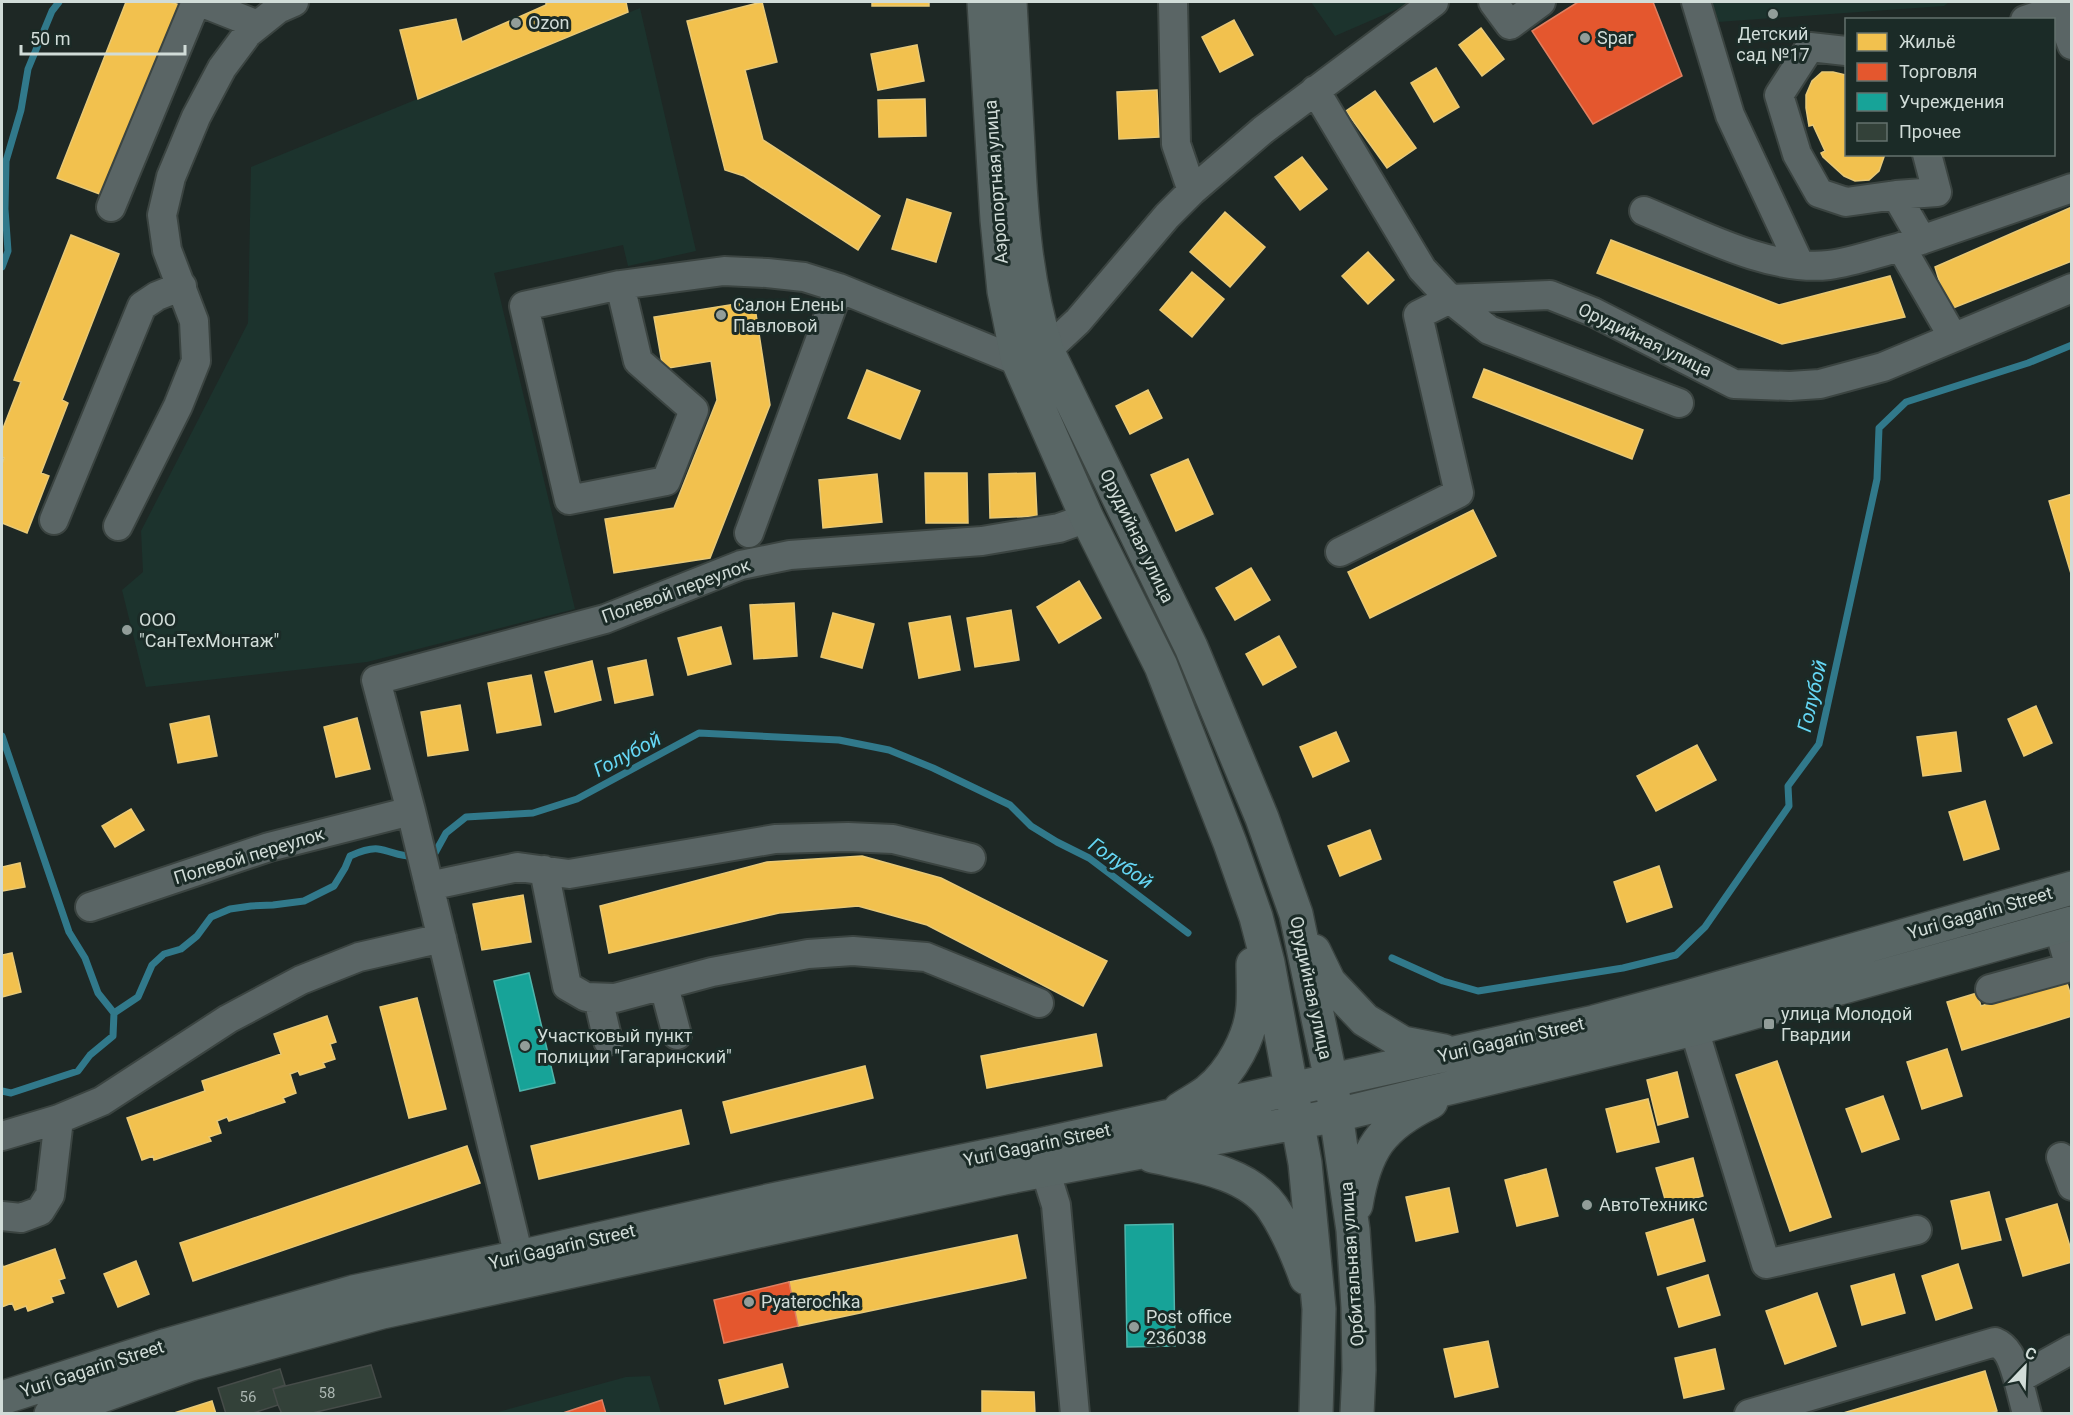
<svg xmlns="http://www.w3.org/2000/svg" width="2073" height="1415" font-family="Roboto,sans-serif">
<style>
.built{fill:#1c332d}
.homes{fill:#f2c14e;stroke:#e8c977;stroke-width:1.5}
.shops{fill:#e4572e;stroke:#de7f61;stroke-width:1.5}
.public{fill:#17a398;stroke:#4fb4ab;stroke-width:1.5}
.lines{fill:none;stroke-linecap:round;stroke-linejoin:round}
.stream{stroke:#31798b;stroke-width:7}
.building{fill:#334139;stroke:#464c49;stroke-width:1.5}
.minor-casing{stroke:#3b4441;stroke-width:32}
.major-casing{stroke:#3b4441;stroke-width:36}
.minor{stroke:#5a6565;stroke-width:28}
.major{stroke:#596665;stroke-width:33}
.poi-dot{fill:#929d99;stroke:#1b2b27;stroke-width:2}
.labels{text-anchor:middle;stroke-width:6;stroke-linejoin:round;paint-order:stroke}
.number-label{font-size:15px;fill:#aab5b0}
.poi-label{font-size:18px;fill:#d1dcd8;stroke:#1b2b27;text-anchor:start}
.street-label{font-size:18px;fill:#d1dcd8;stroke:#1b2b27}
.water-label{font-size:20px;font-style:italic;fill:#65d6f4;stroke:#1b2b27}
</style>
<rect width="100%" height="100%" fill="#1e2825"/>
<path class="built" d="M1311,2H1411L1402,7L1335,36Z
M1711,2H1949L1944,6L1718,22Z
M640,8L696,251L628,266L623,245L494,273L575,609L367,662L146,687L122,590L143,572L141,531L248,323L251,167Z
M650,1376L661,1413L491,1414L626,1377Z"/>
<path class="homes" d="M126,2H170L180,5L105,196L57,178Z
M546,2H626L628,12L418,99L400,30L456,19L462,42L546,5Z
M762,2L777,62L745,70L763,140L880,216L858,250L744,176L725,170L687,21Z
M872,2H929V6H872Z
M1234,20L1253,55L1220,72L1202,37Z
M1481,28L1504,59L1482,76L1459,45Z
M917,45L924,81L878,90L871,54Z
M1436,68L1459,107L1434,122L1411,83Z
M1822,72H1833L1846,75V154H1885L1879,171L1869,180L1855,181L1844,176L1823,157L1821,153L1825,151L1813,125L1809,126L1806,108V95L1812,81Z
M1157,90L1159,137L1119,139L1117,92Z
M1375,91L1416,148L1387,168L1346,111Z
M925,99L926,136L879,137L878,100Z
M1302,157L1327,189L1300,210L1275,177Z
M907,199L951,213L936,262L892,249Z
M2072,207V261L1948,310L1935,267Z
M1225,212L1265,247L1230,287L1190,252Z
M71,235L119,254L62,400L68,403L41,473L49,476L27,533L2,523V464L4,458L2,457V431L21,382L14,380Z
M1611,240L1779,305L1890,276L1905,317L1782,344L1597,273Z
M1368,252L1394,280L1368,304L1342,276Z
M1192,272L1224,299L1192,337L1160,310Z
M754,301L770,405L710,558L614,573L605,519L674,508L717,400L711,361L663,369L654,317Z
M1484,369L1643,430L1632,459L1473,397Z
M867,370L920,391L900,439L848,418Z
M1148,390L1162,418L1130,434L1116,406Z
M1188,459L1213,514L1176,531L1151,475Z
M925,473H967L968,523H926Z
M1035,473L1037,516L990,518L989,474Z
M877,474L882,522L823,528L819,480Z
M2072,494V577L2049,501Z
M1473,510L1496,556L1370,618L1348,572Z
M1251,568L1270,600L1235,620L1216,588Z
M1079,581L1101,618L1059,643L1037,607Z
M794,603L797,656L754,659L750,605Z
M1011,610L1019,660L975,667L967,618Z
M833,613L874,624L862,668L821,657Z
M950,616L960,670L919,678L909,623Z
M721,627L731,664L688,675L678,638Z
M1279,636L1296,667L1263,685L1246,654Z
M646,660L653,695L615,703L608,668Z
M592,661L601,700L555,712L545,672Z
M531,675L541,725L497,733L488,683Z
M460,705L468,750L428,756L421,712Z
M2036,706L2052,743L2024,756L2008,719Z
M209,716L217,756L178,763L170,724Z
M357,718L370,769L336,777L324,727Z
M1336,732L1349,761L1313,777L1300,747Z
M1956,732L1961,771L1923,776L1917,737Z
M1697,745L1716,780L1656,811L1637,776Z
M1985,801L1999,849L1964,860L1949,812Z
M131,809L144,830L115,847L102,826Z
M1370,830L1381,859L1340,876L1328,846Z
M862,856L941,878L1107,961L1083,1006L927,925L858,906L779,913L609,953L600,906L767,862Z
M20,863L25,887L2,891V867Z
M1659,866L1672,907L1627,922L1614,882Z
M523,895L531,942L482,950L473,904Z
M12,953L21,992L2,997V955Z
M2066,980L2072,999V1016L1962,1050L1947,1002L1977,993L1981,1006Z
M417,998L446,1109L409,1118L380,1007Z
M327,1016L336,1042L330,1044L335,1059L323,1063L325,1067L300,1075L298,1071L290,1074L296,1093L283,1098L285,1102L229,1121L227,1117L217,1121L221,1133L209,1137L211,1141L154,1160L153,1156L142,1160L127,1118L205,1091L202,1081L281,1054L274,1034Z
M1096,1034L1102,1066L987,1088L981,1056Z
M1947,1049L1962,1096L1922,1109L1907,1062Z
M1777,1061L1831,1217L1790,1231L1736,1075Z
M865,1066L873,1098L731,1133L723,1102Z
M1677,1072L1688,1117L1658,1125L1647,1080Z
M1883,1096L1899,1139L1862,1152L1846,1109Z
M1648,1099L1659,1142L1617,1152L1606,1109Z
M681,1110L689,1144L539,1179L531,1146Z
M467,1146L480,1183L193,1281L180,1243Z
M1693,1158L1703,1196L1667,1206L1656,1168Z
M1546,1169L1558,1216L1517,1226L1505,1180Z
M1449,1188L1458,1232L1416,1241L1406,1197Z
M1989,1192L2001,1240L1962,1249L1951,1201Z
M2057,1204L2072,1253V1262L2023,1276L2006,1219Z
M1693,1219L1705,1261L1658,1275L1646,1233Z
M1017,1235L1026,1278L798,1326L789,1282Z
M55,1249L65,1278L59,1280L64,1293L51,1297L53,1302L28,1311L26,1306L15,1310L12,1303L2,1307V1263L3,1267Z
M136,1261L149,1294L118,1307L104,1274Z
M1958,1264L1972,1308L1936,1320L1922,1276Z
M1894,1274L1905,1313L1862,1325L1851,1286Z
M1708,1275L1720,1315L1679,1327L1667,1288Z
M1817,1293L1836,1346L1785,1364L1766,1311Z
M1488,1341L1498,1387L1455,1397L1444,1349Z
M1715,1349L1724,1389L1684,1398L1675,1358Z
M782,1364L788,1387L725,1404L719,1380Z
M1985,1371L1997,1411L1987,1414H1840Z
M982,1391L1034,1392L1035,1414H982Z
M212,1401L216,1414H171Z"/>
<path class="shops" d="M1578,2H1653L1682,76L1593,124L1532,31Z
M789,1282L798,1326L724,1343L714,1300Z
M602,1400L606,1414H560Z"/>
<path class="public" d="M529,973L555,1083L520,1091L494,981Z
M1173,1224L1175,1346L1127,1347L1125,1225Z"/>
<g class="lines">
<path class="stream" d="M2,267L8,251L5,209L6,161L21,110L28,69L52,11L59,2
M2,736L69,932L85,958L98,993L114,1013L113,1036L90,1055L78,1071L11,1093L2,1091
M427,854L435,853L446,833L466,817L533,813L577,799L699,733L839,740L889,750L933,768L1010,805L1031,826L1057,842L1089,858L1188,933
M1392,958L1443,981L1478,991L1623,968L1676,955L1705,927L1789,806L1788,786L1819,744L1877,479L1879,428L1906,402L2028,363L2072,345
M114,1013L138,997L152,965L164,954L181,949L197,936L211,917L230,909L251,906L273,905L304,901L334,886L345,868L350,856C359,852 369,848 378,849C392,851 402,858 416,856"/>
</g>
<path class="building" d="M371,1365L381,1397L308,1414H282L278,1405L273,1389Z
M280,1369L285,1385L273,1389L278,1405L250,1414H226L218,1388Z"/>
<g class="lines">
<defs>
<path id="minor" d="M200,2L258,25
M1173,2L1176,144L1192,191
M1493,2L1510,25L1541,2
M1696,2L1730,115L1800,265
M2056,2L2072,45
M2025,20L2058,9
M1846,51L1810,47L1779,95L1797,154L1819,193L1846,202L1896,195L1937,192L1927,154
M1315,90L1422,269L1450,299L1550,295L1593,312L1734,384L1790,386L1820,384L1883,367L2072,288
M1896,195L1922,240
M111,207L196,2
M1644,211C1698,233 1770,272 1829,265C1853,262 1877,253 1901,247L1953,337
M1901,247L2072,188
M620,285L638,361L694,410L666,481L569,500L524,306L620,285L724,271L767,273L804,277L839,288L1018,361L1047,350L1078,321L1167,216L1192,191L1263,130L1434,2
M54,520L142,306L157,296L182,286
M118,526L178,406L196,361L194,321L167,250L162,215L171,177L196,117L222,68L248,33L278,9L294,2
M749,533L839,288
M1340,552L1459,493L1418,315L1450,299L1489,330L1679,403
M544,870L567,986L586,997L615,998L712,972L808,954L853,951L926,957L1039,1003
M429,886L518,867L569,874L775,839L848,837L893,839L971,858
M90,907L269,847L411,811
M664,986L677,1035
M1990,989L2070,967L2058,926
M598,998L608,1041
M1694,1029L1766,1264L1917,1230
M2,1136L59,1119L102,1101L228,1019L301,980L359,957L442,938
M2061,1157L2072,1186
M1045,1170L1056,1205L1075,1414
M2,1216L21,1218L40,1211L50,1195L59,1119
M519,1257L411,811L376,680L605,619L741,565L790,555L982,541L1059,528L1087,518
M2018,1379L2027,1414
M1749,1414L1995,1342C2010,1348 2013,1364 2018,1379L2072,1349"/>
<path id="major" d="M984,2L997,220L1004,291L1018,361L1087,518L1161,666L1230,843L1256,917L1268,963L1305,1163L1319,1309L1316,1414
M1010,2C1013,50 1015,99 1018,147C1021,216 1026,284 1047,350L1191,647L1262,818L1296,914L1331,1080L1353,1230L1358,1307L1359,1370L1357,1414
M1314,951L1329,982L1365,1020L1403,1043L1444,1051
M1180,1109C1189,1103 1199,1098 1208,1091C1231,1072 1251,1037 1253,1006C1254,992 1253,978 1253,964
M1152,1156C1192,1165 1246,1171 1272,1207C1287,1229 1297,1253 1306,1278
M1356,1205C1365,1150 1381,1126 1431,1102
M2,1398L167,1345L353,1292L519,1257L781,1198L1040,1145L1594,1022L1684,998L2072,888
M51,1414L191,1364L382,1312L1004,1178L1337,1115L1694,1029L2072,923"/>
</defs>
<use href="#minor" class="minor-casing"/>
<use href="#major" class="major-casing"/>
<use href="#minor" class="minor"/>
<use href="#major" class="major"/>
</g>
<g class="poi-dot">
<circle cx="1773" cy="14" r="6"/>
<circle cx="516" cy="23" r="6"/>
<circle cx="1585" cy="38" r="6"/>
<circle cx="721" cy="315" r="6"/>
<circle cx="127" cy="630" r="6"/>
<rect x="1763" y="1018" width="12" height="12" rx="3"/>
<circle cx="525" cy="1046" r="6"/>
<circle cx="1587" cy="1205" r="6"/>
<circle cx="749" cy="1302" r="6"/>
<circle cx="1134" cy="1327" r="6"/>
</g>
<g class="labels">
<g class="number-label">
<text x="327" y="1398">58</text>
<text x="248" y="1402">56</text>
</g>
<g class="poi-label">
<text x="528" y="29">Ozon</text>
<text x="1773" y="40" text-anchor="middle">Детский<tspan x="1773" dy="21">сад №17</tspan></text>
<text x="1597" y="44">Spar</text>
<text x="733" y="311">Салон Елены<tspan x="733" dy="21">Павловой</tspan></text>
<text x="139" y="626">ООО<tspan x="139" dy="21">"СанТехМонтаж"</tspan></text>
<text x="1781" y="1020">улица Молодой<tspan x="1781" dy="21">Гвардии</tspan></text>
<text x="537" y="1042">Участковый пункт<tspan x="537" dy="21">полиции "Гагаринский"</tspan></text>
<text x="1599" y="1211">АвтоТехникс</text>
<text x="761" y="1308">Pyaterochka</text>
<text x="1146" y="1323">Post office<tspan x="1146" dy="21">236038</tspan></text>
</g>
<g class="street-label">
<text transform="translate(996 182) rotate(-94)" y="6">Аэропортная улица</text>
<text transform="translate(1645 340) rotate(26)" y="6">Орудийная улица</text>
<text transform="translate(1137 536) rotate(64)" y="6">Орудийная улица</text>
<text transform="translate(676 591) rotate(-20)" y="6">Полевой переулок</text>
<text transform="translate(249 856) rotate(-17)" y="6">Полевой переулок</text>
<text transform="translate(1980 913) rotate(-16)" y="6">Yuri Gagarin Street</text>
<text transform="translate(1311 988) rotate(78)" y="6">Орудийная улица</text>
<text transform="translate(1511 1040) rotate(-13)" y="6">Yuri Gagarin Street</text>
<text transform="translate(1037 1145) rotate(-12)" y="6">Yuri Gagarin Street</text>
<text transform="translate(562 1247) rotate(-13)" y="6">Yuri Gagarin Street</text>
<text transform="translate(1352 1264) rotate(-94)" y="6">Орбитальная улица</text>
<text transform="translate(92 1369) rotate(-18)" y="6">Yuri Gagarin Street</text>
</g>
<g class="water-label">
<text transform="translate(1812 696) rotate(-77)" y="7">Голубой</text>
<text transform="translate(627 754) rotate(-28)" y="7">Голубой</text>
<text transform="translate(1121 863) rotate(35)" y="7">Голубой</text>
</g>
</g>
<rect width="2073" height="1415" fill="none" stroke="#d1dcd8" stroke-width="6"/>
<rect x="1845" y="18" width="210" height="138" fill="#1b2b27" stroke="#64726e" stroke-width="1.5"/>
<rect x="1857" y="33" width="30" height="18" fill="#f2c14e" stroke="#64726e" stroke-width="1.5"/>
<text x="1899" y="48" font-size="18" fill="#d1dcd8">Жильё</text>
<rect x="1857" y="63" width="30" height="18" fill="#e4572e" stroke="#64726e" stroke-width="1.5"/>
<text x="1899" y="78" font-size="18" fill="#d1dcd8">Торговля</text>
<rect x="1857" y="93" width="30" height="18" fill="#17a398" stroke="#64726e" stroke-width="1.5"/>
<text x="1899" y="108" font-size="18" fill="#d1dcd8">Учреждения</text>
<rect x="1857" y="123" width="30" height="18" fill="#334139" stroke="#64726e" stroke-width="1.5"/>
<text x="1899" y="138" font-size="18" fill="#d1dcd8">Прочее</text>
<g transform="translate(2025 1367) rotate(23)" stroke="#1b2b27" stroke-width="4.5" paint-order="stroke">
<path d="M0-4.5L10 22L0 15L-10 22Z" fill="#d1dcd8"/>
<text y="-9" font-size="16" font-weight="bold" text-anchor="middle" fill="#d1dcd8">С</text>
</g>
<path d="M21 45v9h164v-9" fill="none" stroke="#d1dcd8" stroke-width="3"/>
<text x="30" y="45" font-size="18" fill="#d1dcd8" stroke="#1b2b27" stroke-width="4.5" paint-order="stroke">50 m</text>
</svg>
